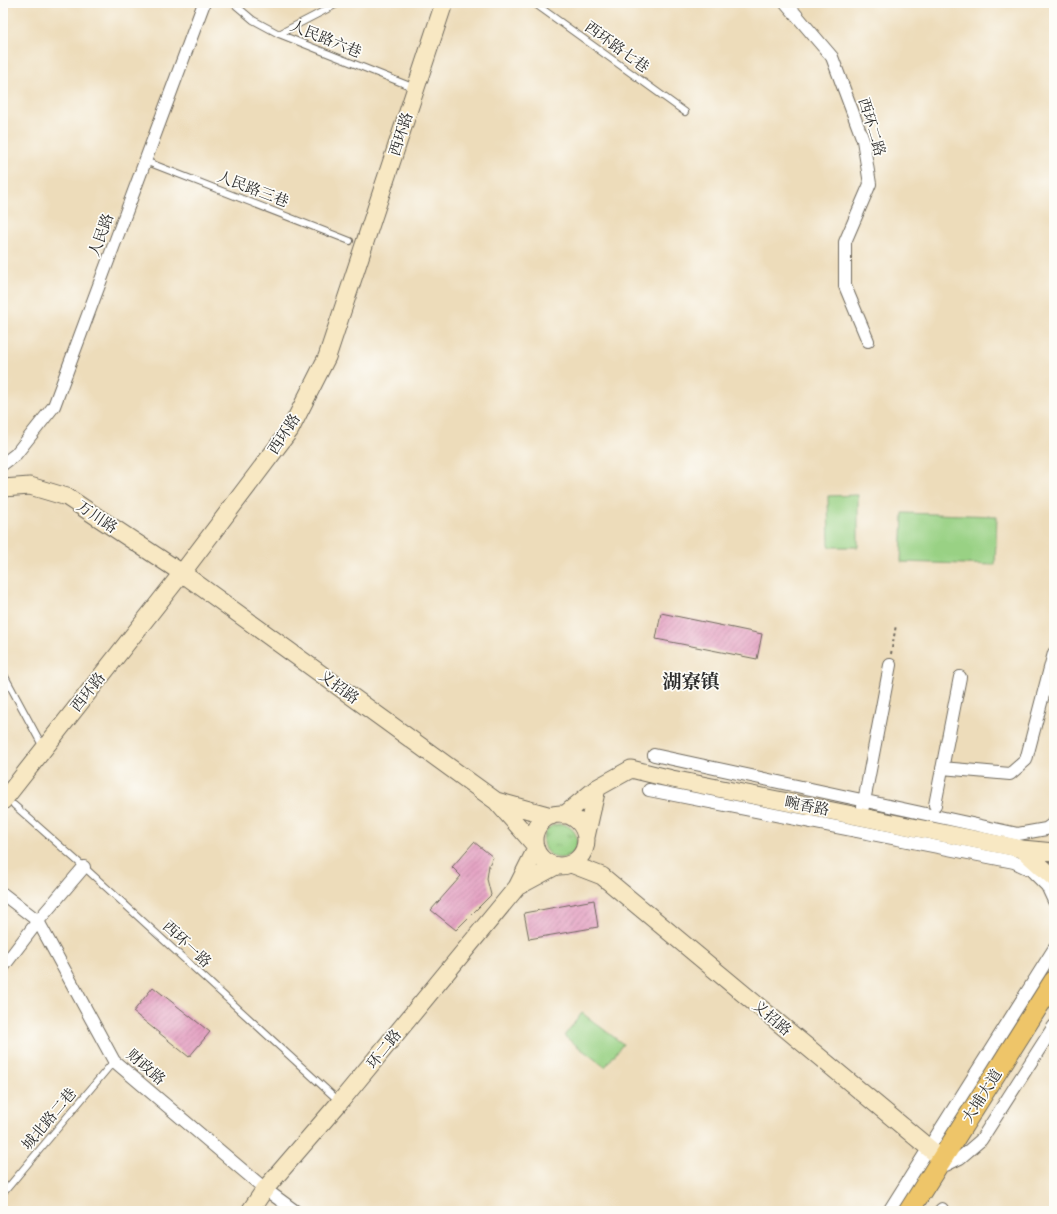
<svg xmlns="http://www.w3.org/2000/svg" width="1057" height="1214" font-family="'Old Standard TT','Noto Serif SC',serif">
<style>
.grass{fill:url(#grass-tufts);stroke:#627e58}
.pitch{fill:#99d184;stroke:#627e58}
.building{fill:url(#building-hatch)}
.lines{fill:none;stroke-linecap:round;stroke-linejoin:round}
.lane-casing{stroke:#6f695d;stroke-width:8}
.street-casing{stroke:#6f695d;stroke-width:14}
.secondary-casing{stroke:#6f695d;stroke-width:19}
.primary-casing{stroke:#6f695d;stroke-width:22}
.path{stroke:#6f695d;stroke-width:2;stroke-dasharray:3 3;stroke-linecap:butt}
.lane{stroke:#fff;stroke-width:6}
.street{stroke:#fff;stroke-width:12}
.secondary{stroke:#f8e8c3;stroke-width:17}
.primary{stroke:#eec569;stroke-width:20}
.labels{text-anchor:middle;stroke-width:3.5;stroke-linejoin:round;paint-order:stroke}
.street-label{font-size:15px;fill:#2b2b2b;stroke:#fdfcf7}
.district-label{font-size:19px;font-weight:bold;fill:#2b2b2b;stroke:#fdfcf7}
</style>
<defs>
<pattern id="grass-tufts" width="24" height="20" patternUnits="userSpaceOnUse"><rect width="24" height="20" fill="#99d184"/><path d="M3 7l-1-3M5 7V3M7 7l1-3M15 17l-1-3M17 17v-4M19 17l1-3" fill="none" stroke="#7daa6c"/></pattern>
<pattern id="building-hatch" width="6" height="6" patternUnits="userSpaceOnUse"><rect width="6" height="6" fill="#e29abe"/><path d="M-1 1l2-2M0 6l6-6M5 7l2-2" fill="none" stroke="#b77e9b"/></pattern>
</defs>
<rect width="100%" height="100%" fill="#fdfcf7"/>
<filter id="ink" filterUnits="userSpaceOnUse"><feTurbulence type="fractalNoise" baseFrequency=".025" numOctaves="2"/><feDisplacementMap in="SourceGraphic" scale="8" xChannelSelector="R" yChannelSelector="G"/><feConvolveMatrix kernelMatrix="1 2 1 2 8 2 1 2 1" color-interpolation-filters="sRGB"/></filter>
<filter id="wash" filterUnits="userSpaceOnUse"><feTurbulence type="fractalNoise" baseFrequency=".012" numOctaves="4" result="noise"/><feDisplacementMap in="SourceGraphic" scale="16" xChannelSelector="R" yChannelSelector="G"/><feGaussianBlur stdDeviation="0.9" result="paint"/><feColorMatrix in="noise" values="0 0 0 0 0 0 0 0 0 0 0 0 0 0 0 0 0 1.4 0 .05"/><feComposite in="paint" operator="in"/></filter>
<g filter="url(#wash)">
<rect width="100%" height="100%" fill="#eddcba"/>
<path class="grass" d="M543 841a17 17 0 1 1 34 0a17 17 0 1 1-34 0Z"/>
<path class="pitch" d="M858,495V547H829L828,496Z
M903,513L997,516L995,565L901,562Z
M582,1013L623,1044L605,1067L564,1036Z"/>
<g id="blocks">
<path class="building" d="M661,613L762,634L757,659L656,639Z
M474,842L493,857L489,865L487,879L491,895L456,930L431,910L461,876L452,867Z
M594,900L598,927L529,939L524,913Z
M153,987L210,1032L189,1057L133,1012Z"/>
</g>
</g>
<g filter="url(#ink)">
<use href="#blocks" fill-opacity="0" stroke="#6f695d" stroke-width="1"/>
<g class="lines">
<defs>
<path id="lane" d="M233,3L253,20L279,34L415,88
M534,3L685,112
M279,34L339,3
M145,161L350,241
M3,673L43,747
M14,805L84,867L340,1102
M3,1192L5,1191L114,1061"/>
<path id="street" d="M786,3L832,57L863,140L870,184L845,242V286L868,341
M3,464L16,454L54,406L204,3
M654,755L1018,834L1046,829L1054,823
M942,768L1010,774L1026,760L1054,653
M649,790L1014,862L1031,870L1047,886L1054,901
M935,805L960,677
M863,807L890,665
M3,894L38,921L114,1061L265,1189L295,1211
M3,967L38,921L84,867
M946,1165L960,1158L981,1140L1054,1026
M889,1211L1054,949
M940,1211L942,1209"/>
<path id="secondary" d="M3,488L30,486L67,497L182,573L496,801L534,844
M3,801L182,573L290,430L327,357L444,3
M496,801L551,816
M534 840a26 26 0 1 1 52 0a26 26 0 1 1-52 0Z
M564,815L597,788L631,769L672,779L1022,849L1054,852
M586,837L597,788
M1022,849L1054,878
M571,864L602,876L942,1159
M517,887L556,866
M250,1211L265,1189L340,1102L517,887L536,849"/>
<path id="primary" d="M909,1211L1054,981"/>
</defs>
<use href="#lane" class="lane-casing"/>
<use href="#street" class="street-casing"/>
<use href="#secondary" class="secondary-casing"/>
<use href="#primary" class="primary-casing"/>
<path class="path" d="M891,654L896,625"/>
<use href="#lane" class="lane"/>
<use href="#street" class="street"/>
<use href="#secondary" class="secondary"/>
<use href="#primary" class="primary"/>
</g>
</g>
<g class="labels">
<g class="street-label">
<text transform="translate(326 39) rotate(22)" y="5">人民路六巷</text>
<text transform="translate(617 47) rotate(36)" y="5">西环路七巷</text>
<text transform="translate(872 127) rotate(73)" y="5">西环二路</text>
<text transform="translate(401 134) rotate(-72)" y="5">西环路</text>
<text transform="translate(253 189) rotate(21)" y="5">人民路三巷</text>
<text transform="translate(101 235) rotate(-70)" y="5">人民路</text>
<text transform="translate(284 434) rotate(-57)" y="5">西环路</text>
<text transform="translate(97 517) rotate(34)" y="5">万川路</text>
<text transform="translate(339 687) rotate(36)" y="5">义招路</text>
<text transform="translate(88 692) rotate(-52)" y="5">西环路</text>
<text transform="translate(807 806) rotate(11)" y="5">畹香路</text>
<text transform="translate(187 944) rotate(43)" y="5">西环一路</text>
<text transform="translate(772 1018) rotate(40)" y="5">义招路</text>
<text transform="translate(384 1049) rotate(-51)" y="5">环二路</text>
<text transform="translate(146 1067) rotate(41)" y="5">财政路</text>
<text transform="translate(982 1096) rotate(-58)" y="5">大埔大道</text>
<text transform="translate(49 1119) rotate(-50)" y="5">城北路二巷</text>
</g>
<g class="district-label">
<text x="691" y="688">湖寮镇</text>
</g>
</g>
<rect width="1057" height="1214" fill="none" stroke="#fdfcf7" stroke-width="16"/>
</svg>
